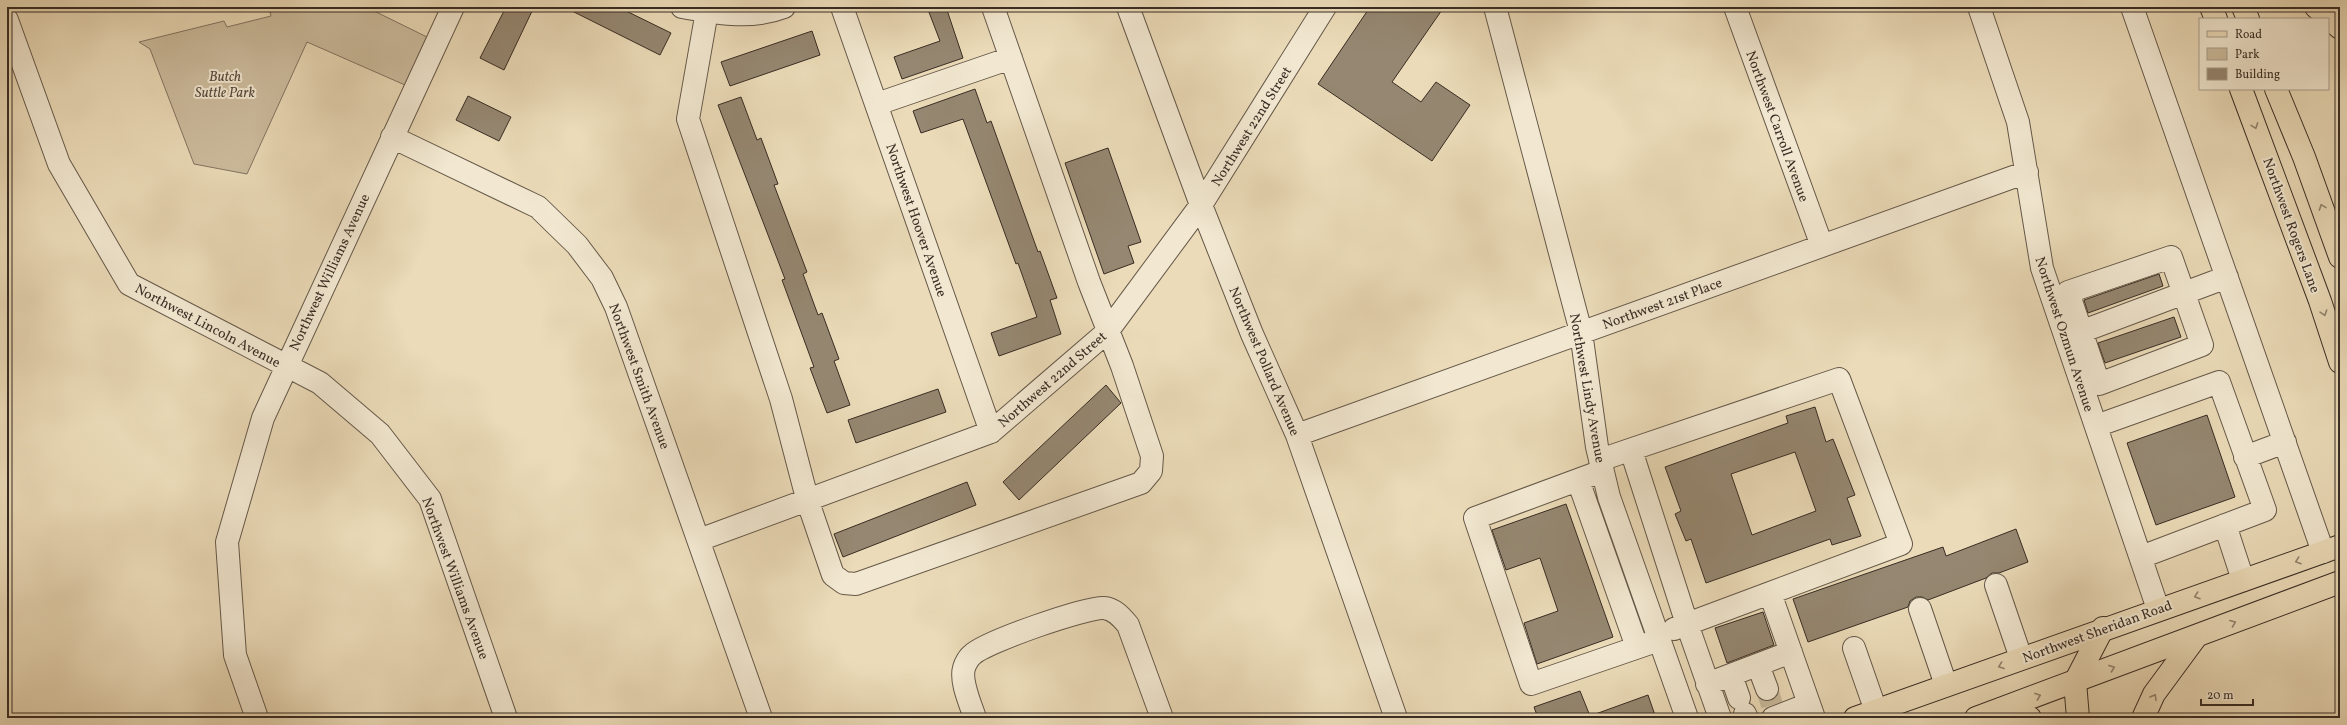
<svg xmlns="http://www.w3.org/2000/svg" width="2347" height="725" font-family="Vollkorn,serif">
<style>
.green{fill:#cdbd9f;stroke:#827462}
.building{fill:#958771;stroke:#382c24;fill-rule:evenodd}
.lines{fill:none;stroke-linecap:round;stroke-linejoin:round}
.minor-tunnel{stroke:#c7b89a;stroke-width:22;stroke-dasharray:22 11;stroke-linecap:butt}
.minor-casing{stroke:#655849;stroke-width:24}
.major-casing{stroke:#382c24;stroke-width:24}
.highway-casing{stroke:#382c24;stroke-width:24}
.minor{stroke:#f2e8d1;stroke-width:22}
.major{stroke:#ebdbb8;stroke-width:22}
.highway{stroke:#ebdbb8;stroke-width:22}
.oneway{stroke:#92846e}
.labels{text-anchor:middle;stroke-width:4;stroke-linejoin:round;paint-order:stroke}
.park-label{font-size:14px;font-style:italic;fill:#56493d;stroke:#f2e8d1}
.street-label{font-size:14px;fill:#382c24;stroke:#f2e8d1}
</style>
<rect width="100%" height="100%" fill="#ebdbb8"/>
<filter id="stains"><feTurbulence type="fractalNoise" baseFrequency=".005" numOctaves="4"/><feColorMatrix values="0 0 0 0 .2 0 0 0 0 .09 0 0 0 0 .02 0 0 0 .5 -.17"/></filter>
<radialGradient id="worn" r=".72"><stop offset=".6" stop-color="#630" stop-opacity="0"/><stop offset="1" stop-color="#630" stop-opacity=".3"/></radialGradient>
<path class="green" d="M294,7H366L427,37L405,85L307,42L247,174L194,164L150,49L139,42L224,21L227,27L271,16L270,12Z"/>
<path class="building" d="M506,7H534L504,70L480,58Z
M564,7H618L671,33L660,55Z
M927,7H946L963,58L902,79L894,57L940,41Z
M1370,7H1444L1392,82L1421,102L1436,82L1470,105L1432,161L1318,84Z
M812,31L820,55L730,86L721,62Z
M975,89L987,123L991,121L1038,252L1040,251L1057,298L1050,300L1061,334L999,356L991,333L1037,317L1018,263L1016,264L963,119L921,133L913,111Z
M468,96L511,117L499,141L456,120Z
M741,97L757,140L761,138L778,184L774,185L807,272L803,274L818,315L822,313L839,359L834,361L850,405L827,413L810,368L814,367L782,280L785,279L718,105Z
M1108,148L1141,242L1128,246L1134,263L1104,274L1065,163Z
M2159,274L2163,286L2088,313L2084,300Z
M2174,317L2181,337L2105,363L2098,343Z
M1106,385L1121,403L1019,500L1003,482Z
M938,389L946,412L856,443L848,420Z
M1815,407L1826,442L1833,439L1855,495L1847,498L1861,536L1832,545L1830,539L1706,583L1691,539L1686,541L1675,514L1681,511L1665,467L1788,423L1786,416ZM1795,452L1816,511L1752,535L1731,474Z
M2207,415L2235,497L2156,525L2127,443Z
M967,482L976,505L843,557L834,534Z
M1566,504L1613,637L1537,664L1524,623L1558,611L1540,558L1506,570L1492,530Z
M2016,529L2028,562L1999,573H1992L1986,578L1928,600L1922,597H1916L1910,601L1908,607L1808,642L1793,599L1943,547L1946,556Z
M1763,612L1774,645L1727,663L1715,628Z
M1580,691L1590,716L1648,695L1656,718H1538L1534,707Z"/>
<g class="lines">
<path class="minor-tunnel" d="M1767,689L1772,705"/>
<defs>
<path id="minor" d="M682,7C717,13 750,20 784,7
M842,7L991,432
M1128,7L1201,205L1252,334L1297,435L1396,718
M1495,7L1581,332L1597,447L1609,497L1687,718
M1735,7L1822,246
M1979,7L2018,122L2042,268L2158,609
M2132,7L2323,552
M707,11L688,119L781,399L808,502L833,575L844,583L856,584L1141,483L1151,471L1152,456L1122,366L1089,282L993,7
M7,20L59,164L129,284L320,383L380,434L430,499L506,718
M877,104L1011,58
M392,137L538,207L577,245L602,278L616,307L761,718
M2171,257L2202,345L2099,384L2068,292Z
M2067,337L2227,277
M2096,426L2219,382L2265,510L2141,557
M1297,435L2027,172
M1631,450L1687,624L1770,593
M2245,457L2285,442
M1600,460L1839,379L1901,544L1770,593L1814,718
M1602,471L1475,518L1531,684L1659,640
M1578,480L1637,647
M2225,525L2243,580
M699,540L991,432L1107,332L1201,205L1325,7
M1996,585L2021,658
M1920,609L1946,685
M1674,629L1687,624L1720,718
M1854,648L1876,711
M1758,665L1767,689
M1731,675L1739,698
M1707,684L1791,652
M1745,714L1747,718
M257,718L235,655L227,542L263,418L453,7
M975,718C971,705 960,682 964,668C965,664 969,657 972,655C985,642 1086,607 1104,608C1115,609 1122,618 1128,625L1162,718
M1773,718L1809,704"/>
<path id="major" d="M1855,718L2340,546
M1976,718L2340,582"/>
<path id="highway" d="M2211,7L2216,19
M2243,7L2248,19
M2316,7L2340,28
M2241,89L2320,301L2340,362
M2276,89L2304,157L2340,257
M2001,709L2030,718
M2078,718L2075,682L2103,628
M2143,718L2154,694L2196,637"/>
</defs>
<use href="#minor" class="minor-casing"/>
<use href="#major" class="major-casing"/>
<use href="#highway" class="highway-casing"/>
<use href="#minor" class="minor"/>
<use href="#major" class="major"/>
<use href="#highway" class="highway"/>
</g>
<defs><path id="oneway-chevron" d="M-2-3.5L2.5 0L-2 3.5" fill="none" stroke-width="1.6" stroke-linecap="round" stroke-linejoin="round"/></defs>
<g class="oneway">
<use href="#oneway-chevron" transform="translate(2255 126) rotate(70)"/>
<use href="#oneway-chevron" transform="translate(2322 207) rotate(-110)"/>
<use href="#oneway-chevron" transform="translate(2324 313) rotate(72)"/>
<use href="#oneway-chevron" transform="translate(2298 561) rotate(161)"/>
<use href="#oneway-chevron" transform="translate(2197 596) rotate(161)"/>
<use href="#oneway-chevron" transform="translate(2233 623) rotate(-21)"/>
<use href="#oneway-chevron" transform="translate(2001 666) rotate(160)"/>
<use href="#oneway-chevron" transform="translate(2112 668) rotate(-20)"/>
<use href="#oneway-chevron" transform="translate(2038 696) rotate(-20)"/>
<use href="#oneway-chevron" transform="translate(2154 697) rotate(-60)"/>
</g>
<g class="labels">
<g class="park-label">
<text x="225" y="81">Butch<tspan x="225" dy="16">Suttle Park</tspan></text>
</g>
<g class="street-label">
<text transform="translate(1251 126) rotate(-58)" y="5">Northwest 22nd Street</text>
<text transform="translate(1778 126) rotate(70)" y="5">Northwest Carroll Avenue</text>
<text transform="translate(917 220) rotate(71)" y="5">Northwest Hoover Avenue</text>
<text transform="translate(2292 225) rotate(70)" y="5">Northwest Rogers Lane</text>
<text transform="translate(329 272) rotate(-65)" y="5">Northwest Williams Avenue</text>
<text transform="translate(1662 303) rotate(-20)" y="5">Northwest 21st Place</text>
<text transform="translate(208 325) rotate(28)" y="5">Northwest Lincoln Avenue</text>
<text transform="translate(2065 334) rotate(72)" y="5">Northwest Ozmun Avenue</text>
<text transform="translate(1265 361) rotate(67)" y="5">Northwest Pollard Avenue</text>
<text transform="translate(640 376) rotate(70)" y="5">Northwest Smith Avenue</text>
<text transform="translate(1052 379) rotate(-41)" y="5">Northwest 22nd Street</text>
<text transform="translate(1588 388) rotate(80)" y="5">Northwest Lindy Avenue</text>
<text transform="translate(456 578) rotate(70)" y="5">Northwest Williams Avenue</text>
<text transform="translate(2097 631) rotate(-20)" y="5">Northwest Sheridan Road</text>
</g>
</g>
<rect width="2347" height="725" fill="none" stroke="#ebdbb8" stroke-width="24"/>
<rect x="8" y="8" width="2331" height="709" fill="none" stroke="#382c24" stroke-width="2"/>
<rect x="12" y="12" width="2323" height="701" fill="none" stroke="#382c24"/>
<rect x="2199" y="18" width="130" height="72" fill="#f2e8d1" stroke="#a89d8c"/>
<rect x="2207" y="31" width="20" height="6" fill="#ebdbb8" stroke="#a89d8c"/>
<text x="2235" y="38" font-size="12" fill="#382c24">Road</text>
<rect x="2207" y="48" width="20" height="12" fill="#cdbd9f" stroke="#a89d8c"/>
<text x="2235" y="58" font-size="12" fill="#382c24">Park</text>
<rect x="2207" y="68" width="20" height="12" fill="#958771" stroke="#a89d8c"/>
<text x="2235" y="78" font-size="12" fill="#382c24">Building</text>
<path d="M2201 699v6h52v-6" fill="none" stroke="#382c24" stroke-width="2"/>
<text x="2207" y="699" font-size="12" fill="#382c24" stroke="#f2e8d1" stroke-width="3" paint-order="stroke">20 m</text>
<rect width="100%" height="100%" filter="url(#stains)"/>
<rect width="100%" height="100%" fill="url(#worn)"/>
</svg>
